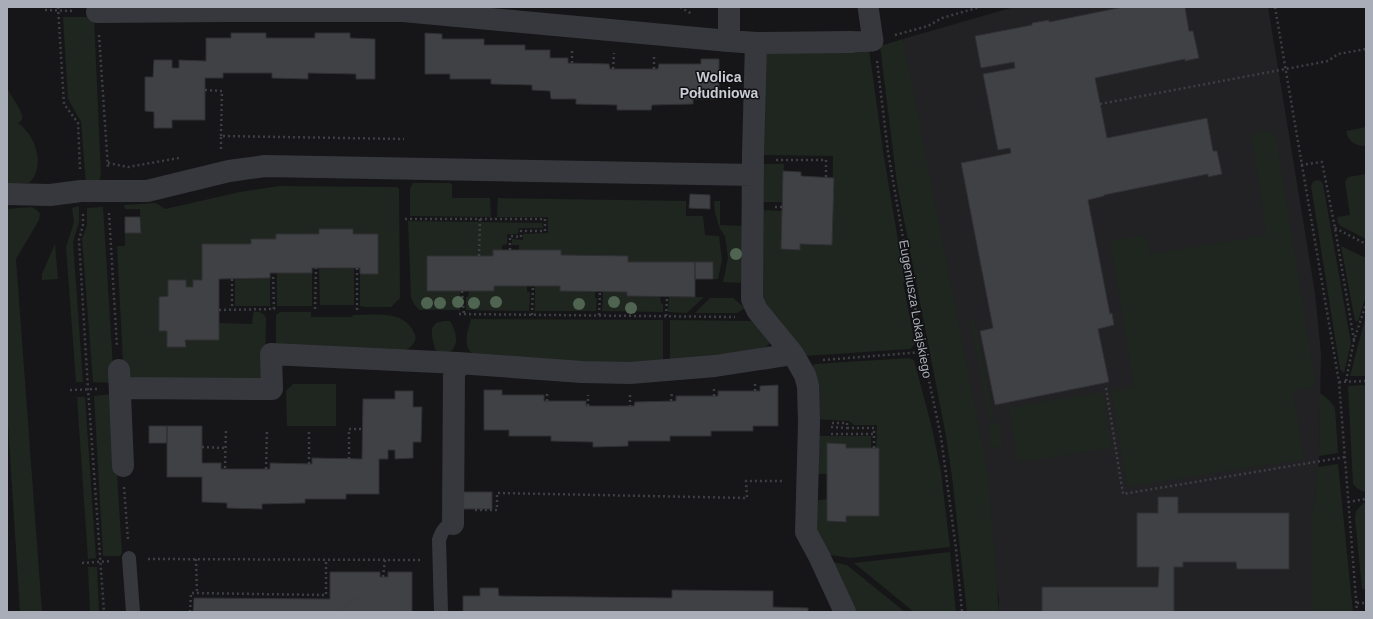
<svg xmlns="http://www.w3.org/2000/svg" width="1373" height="619" font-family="Arial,sans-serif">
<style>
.built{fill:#222225}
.green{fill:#1e261f}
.building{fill:#404145;stroke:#303034}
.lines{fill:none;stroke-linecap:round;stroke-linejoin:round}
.path{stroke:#3d3f44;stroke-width:2.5;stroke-dasharray:2 3;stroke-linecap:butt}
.service{stroke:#37383d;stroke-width:14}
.pedestrian{stroke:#37383d;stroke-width:21}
.minor{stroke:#37383d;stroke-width:22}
.tree{fill:#506452}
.labels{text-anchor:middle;stroke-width:3;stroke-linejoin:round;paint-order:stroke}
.street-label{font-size:13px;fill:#a8adb8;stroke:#111113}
.neighbourhood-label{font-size:14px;font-weight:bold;fill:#c9ccd4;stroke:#111113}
</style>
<rect width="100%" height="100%" fill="#161618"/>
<path class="built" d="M1014,7H1268L1315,293L1321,354L1319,461L1313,509V612H999V599L903,39Z"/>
<path class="green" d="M63,17H94L101,175L98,185L86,184L81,122L68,99Z
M903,39L988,474L999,612H967L952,477L946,436L897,184L880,46Z
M760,46L869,49L884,157L905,282L903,283L915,344L910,349L805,356L800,353L764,301L762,295L760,210L782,211V249L799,250L800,244H832L833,156L761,155Z
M7,88L19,108L22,115V120L18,123C36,135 46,167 29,183L7,184Z
M1366,127V146C1356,146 1348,142 1346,131Z
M1275,131L1316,387L1293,391L1304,459L1127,487L1111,391L1134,387L1110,241L1147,235L1150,254L1267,235L1251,134Z
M761,164H784L782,202H760Z
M1366,174V239L1341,226L1338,223L1337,217L1350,215L1345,182L1348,177Z
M1317,180L1321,181L1323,184L1351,343L1344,373L1340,369L1311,186L1313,182Z
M413,183H450L452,185V198H490L491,217L410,216V188Z
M279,186L396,187L399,188L400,298L391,307H365L360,306V274H378V234H353V229H319V234H276V239H251V244H202V280H193V287H186V280H168V296L159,297V331H167L168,347H185V340L219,323L252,324L253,315L254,312C260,311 263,313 266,318L265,376L263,380L124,382L117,246H125V233H141L140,209H125L124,205L156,203L165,209L240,192Z
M498,198L686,201V216H703L705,235L719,236L722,260L718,279H713V262H628V256L561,255V250H519V245H512V239L523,240V234L548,233V217H497Z
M714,201H720V225L745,226L744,280L739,283L723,282L728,258L725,236L720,229L715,213Z
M79,206V222L73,242L83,382H76L66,247L74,222L72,208Z
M32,207L38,211L40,214L39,220L16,259L42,612H20L7,409V209Z
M103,207L114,383L93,382L82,239L87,225V208Z
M408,221L542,223L543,228H519L518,234H507V244L502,245V250H493V256H427V291H460V310H419L414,304L411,298Z
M55,244L58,279L42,280V274Z
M1341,246L1366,258V296L1358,321H1355Z
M354,268V305H320L319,269Z
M277,273H312V306H277Z
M270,278V306H235V279Z
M494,286H527V292H530L529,311L466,310V297H468L469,291H494Z
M535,286H560V291H595V298H597L596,311H535Z
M603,291L627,292V296L660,297L661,303L663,304V312L602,311Z
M669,297H704L687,313L668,312Z
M710,298H733L745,308L737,313H695Z
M280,312H311V317H352L353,315C377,315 408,309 416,338C413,346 410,349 402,351L276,344V315Z
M974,317L994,419L989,420L970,318Z
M1366,317V376H1350L1365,319Z
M471,319L663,320V363L620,364L473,354C462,346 468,330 471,319Z
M670,320L755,321L770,340L769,344L766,347L670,363Z
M444,321H450C457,333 460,345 448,354L439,353L435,349L432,337V328L436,323Z
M909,358L914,360L932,428L941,472L950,547L850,558L825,554L813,526V501L827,499V521L845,522L846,516H879V449L876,448L877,425H854L849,421L813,419L809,368L815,364Z
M293,384H336V426H287L286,391Z
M1366,385V491C1360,492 1356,487 1353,484L1348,386Z
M1103,392L1112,448L1018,463L1009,407Z
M1320,393L1329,400L1335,408L1338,453L1319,456Z
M112,394L122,553L120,556H103L94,396Z
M77,397H85L96,558L88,559Z
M999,422L1003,446L991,448L988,424Z
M814,436H871V448H846V444L827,443V474H814Z
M1338,464L1353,612H1313V509L1318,467Z
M1363,503H1366V589H1362L1355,518L1356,511Z
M950,552L956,612H914L854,563Z
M828,561L847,565L905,612H854Z
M88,567H97L99,611L98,612H90Z"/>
<path class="building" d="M1123,7H1185L1189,31H1193L1199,58L1185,61V59L1095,78L1107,138L1207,118L1213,151H1217L1222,174L1208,177V174L1104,195V196L1088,200L1110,314L1112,313L1114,325L1098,329L1109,382L995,405L980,331L993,328L961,163L1011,153L1010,148L998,150L983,74L1015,68L1014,62L981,68L975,36L1032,25V23L1049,20V22Z
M231,33H266V38H315V33H350V38L375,39V79H356V74L308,73V79L272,78V73H223V78H205V120H172V128H154V112L145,111V77H153L154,60H172V68H179V60L206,61V38H231Z
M425,33L442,34V39H484V45H525V50H550V58H568V63L609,64L610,69H658L659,64H701V59H719V99H693V104L652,105L651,110H617V105L576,104V99H551L550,91L532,90V85L491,84V79H450V74H425Z
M783,171L801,172V176L834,178L832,245L800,244V250L781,249Z
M690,194L710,195V209L689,208Z
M125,217H140L141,233H125Z
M319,229H353V234H378V274H360V268H312V273H270V278L219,279V340H185L186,347H167V331H159V297L168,296V280H186V287H193V280H202V244H251V239H276V234H319Z
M493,250H561V255L628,256V262H695V297L627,296V292L560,291V286H494V291H427V256H493Z
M695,262H713V279H695Z
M778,385V426H753V431H711V436H670V441H628V446L593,447V442L551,441V436H509V430H484V390H502V395H544V401H586V406H634L635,402L676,401V396H718V391H760V386Z
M395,391H413V407H422L421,442H413V458L395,459V450H388V459H379V494H346V499H305V503L262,504V509L227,508V503L202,502V477H167V426H202V463H221V469H270V463L312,464V458L362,459L363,399H395Z
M149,426H167V443H149Z
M827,443L846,444V448H879V516H846V522L827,521Z
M461,492H492V509H461Z
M1158,497H1178V513H1289V569H1237L1236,562H1183V567H1174V612H1042V587H1158L1159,567H1137V513H1158Z
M330,572H380V577H388V572H412V612H193L194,598L330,599Z
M480,588H498L499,596L672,598V590L773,591V607L808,608V612H463V596H480Z"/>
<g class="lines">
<path class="path" d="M58,7L64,104L78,123L80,169
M680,7L692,14
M1275,7L1339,382L1357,612
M45,10L75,11
M99,35L108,168
M895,35L928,26L942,18L980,7
M654,57V69
M877,61L888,152L923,352L941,437L956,549L962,612
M572,63V50
M613,69L614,53
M205,90L222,91L221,136
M1100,104L1328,61L1338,54L1366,49
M221,149V136L404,139
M776,160H826V177
M108,163L128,167L179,158
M1301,165L1322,162L1335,228L1354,340
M775,207H782
M109,213L117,347
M83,214V225L79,240L88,389L104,612
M405,219H545V231H521V237L510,236V250
M1335,228L1366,244
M479,256L480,219
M357,268V310
M232,279V309
M462,291L464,314
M315,309L316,268
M219,310L274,309L273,274
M459,314L735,317
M532,315L533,286
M599,315L600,291
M666,316L667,297
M823,360L923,352
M1346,381L1354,340L1366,304
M1339,382L1366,381
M1106,388L1123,494L1345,457
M70,390L98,389
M755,391V382
M630,395V406
M714,396V389
M547,401V392
M671,401L672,392
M588,406V395
M832,423H847V428H874V448
M831,427L847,428
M831,434H874
M202,447L225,448
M349,459V429H362
M309,464V429
M225,468L226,428
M266,469L267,429
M124,487L128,540
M1348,502L1366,499
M475,510H497V493L747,498L746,481H785
M148,559L421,560
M196,559L197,593
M82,563L111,561
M383,577L385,560
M1357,603H1366
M190,612L191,593L326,595V560
M338,612C344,605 352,601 361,598"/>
<path class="service" d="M129,558L133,612
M441,612L439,540C442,531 444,527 453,524"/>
<path class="pedestrian" d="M851,42L873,41L868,7"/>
<path class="minor" d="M729,7V41L756,43L851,42
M97,12L227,11H403L729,41
M756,43L753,153L752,299L757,310L793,354L805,375L808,386L809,423L806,532L819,556L845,612
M7,194L50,195L81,191H147L229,171L265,166L753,175
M119,370L123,466
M120,388L272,389L271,354L458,363L582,372L630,373L715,366L793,354
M453,524L454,375L458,363"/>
</g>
<g class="tree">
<circle cx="736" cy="254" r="6"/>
<circle cx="458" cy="302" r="6"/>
<circle cx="496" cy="302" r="6"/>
<circle cx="614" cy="302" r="6"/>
<circle cx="427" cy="303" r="6"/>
<circle cx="440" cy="303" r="6"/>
<circle cx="474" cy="303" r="6"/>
<circle cx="579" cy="304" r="6"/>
<circle cx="631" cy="308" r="6"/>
</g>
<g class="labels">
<g class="street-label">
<text transform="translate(916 309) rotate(80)" y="5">Eugeniusza Lokajskiego</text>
</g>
<g class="neighbourhood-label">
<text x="719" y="82">Wolica<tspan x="719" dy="16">Południowa</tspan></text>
</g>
</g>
<rect width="1373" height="619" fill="none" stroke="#a8adb8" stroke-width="16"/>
</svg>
